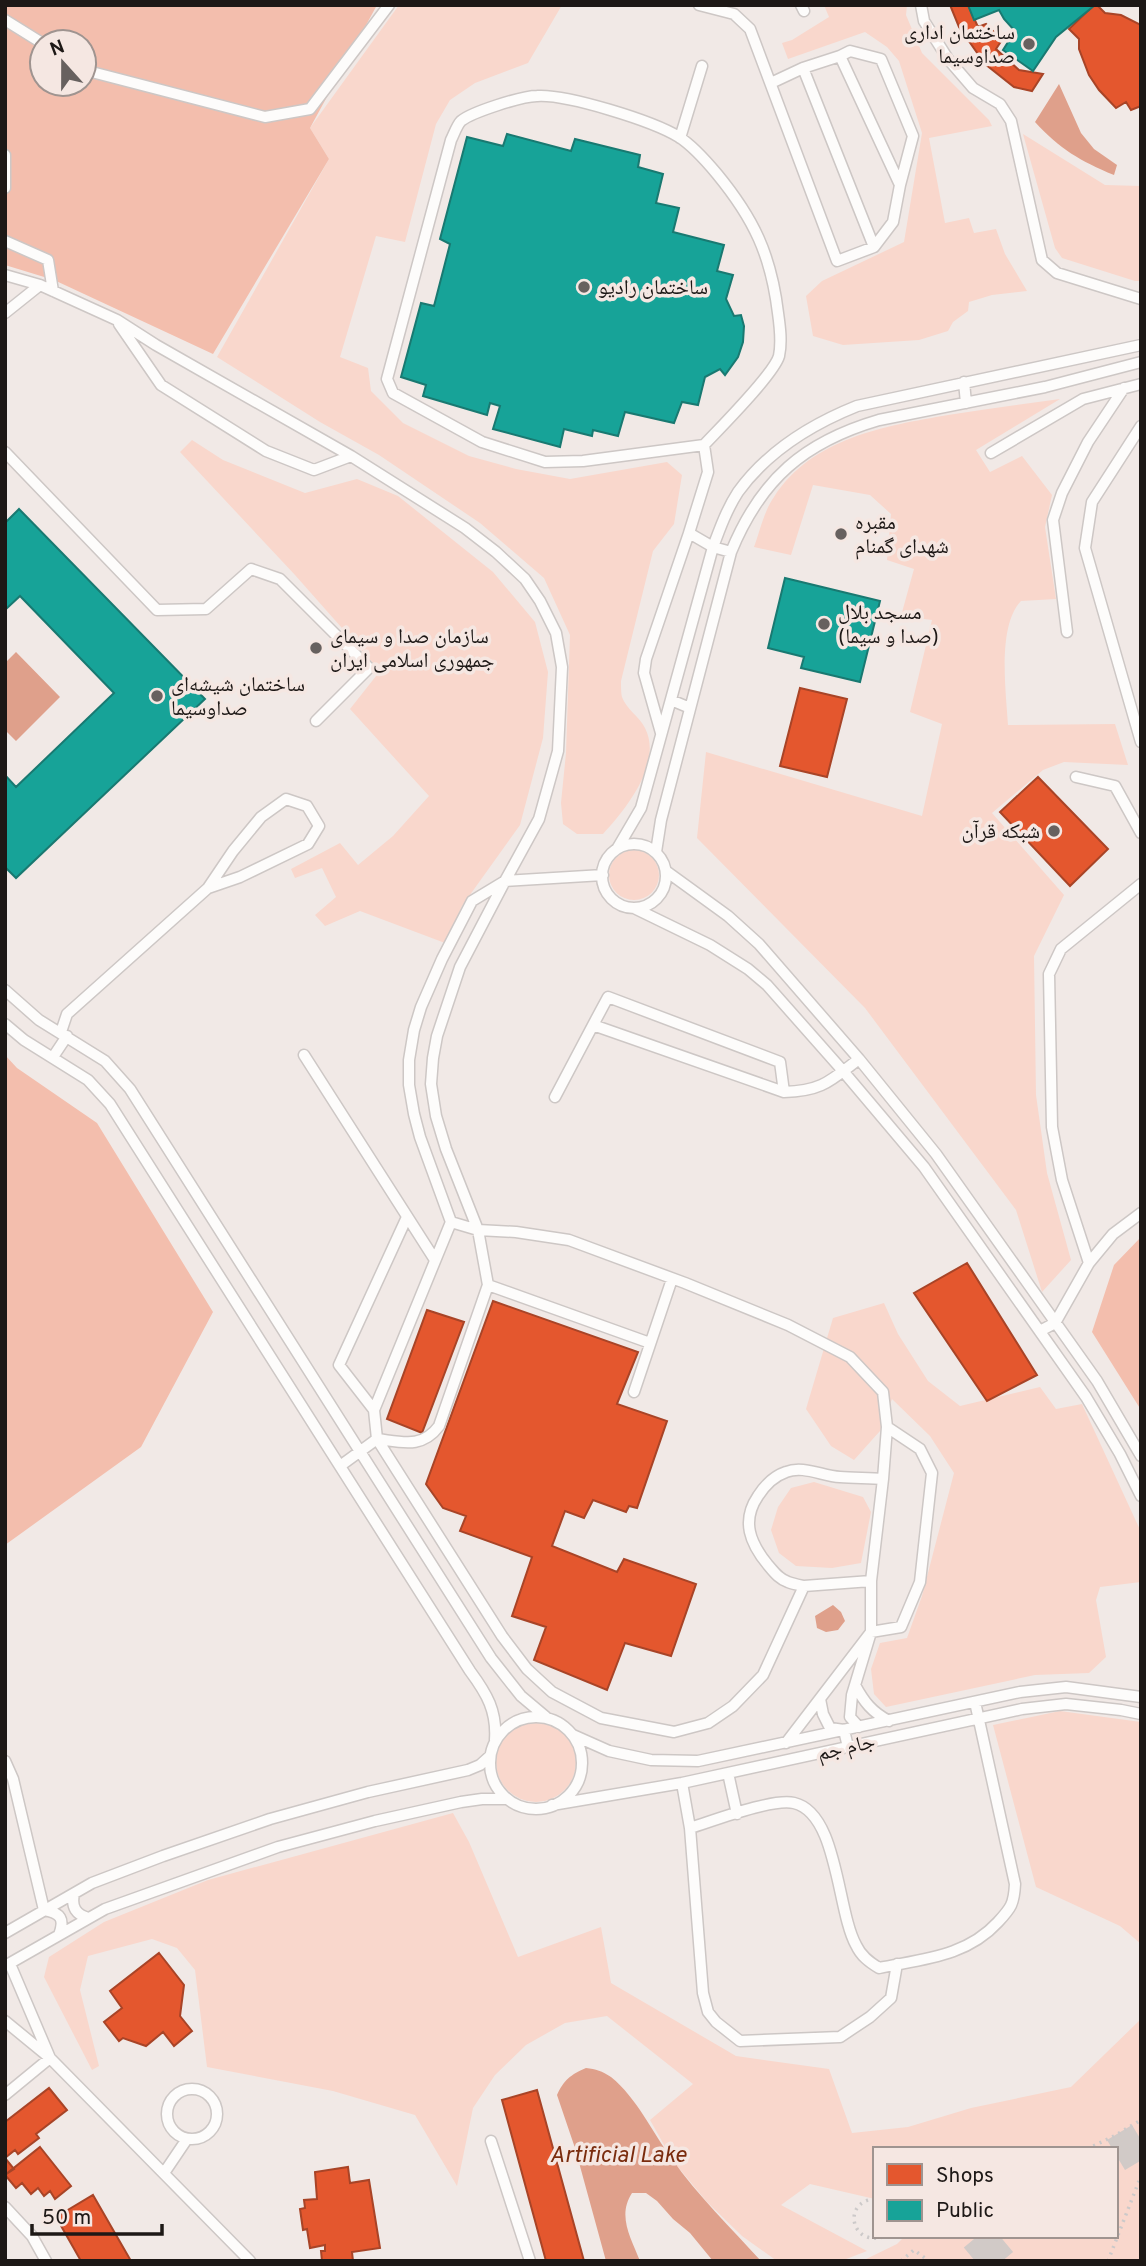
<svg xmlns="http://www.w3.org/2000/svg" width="1146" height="2266" font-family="Overpass,'Noto Naskh Arabic',sans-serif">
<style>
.green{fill:#f9d7cc}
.forest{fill:#f3bead;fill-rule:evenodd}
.water{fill:#dfa08b}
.shops{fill:#e4572e;stroke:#a84427;stroke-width:2}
.public{fill:#17a398;stroke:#197971;stroke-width:2}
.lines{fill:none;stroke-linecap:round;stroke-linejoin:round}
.highway-tunnel{stroke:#d1cac7;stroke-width:35;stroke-dasharray:35 18;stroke-linecap:butt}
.lane-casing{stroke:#cdc7c5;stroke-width:13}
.path{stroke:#ccc9c9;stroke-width:3.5;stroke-dasharray:2 5;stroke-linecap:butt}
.lane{stroke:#fdfcfb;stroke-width:10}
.poi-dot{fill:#67615f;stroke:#f5e7e2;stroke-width:2.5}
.labels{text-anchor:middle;stroke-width:7;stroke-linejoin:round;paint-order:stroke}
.poi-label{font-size:21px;fill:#1d1816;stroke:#f5e7e2;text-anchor:start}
.street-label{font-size:21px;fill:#1d1816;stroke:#f5e7e2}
.water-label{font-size:23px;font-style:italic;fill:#7a2c0e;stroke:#f5e7e2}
</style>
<rect width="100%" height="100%" fill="#f1e9e6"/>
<path class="green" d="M399,5H562L528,63L475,83L450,100L436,124L405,242L376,236L340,357L368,368L371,391L403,423L469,456L516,469L570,479L667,462L682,475L674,524L653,551L621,681C621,686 621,693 622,697C626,709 640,717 645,728C663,763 626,809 603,834H577L563,824L561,803L566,753L570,635L544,578L480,523L379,455L320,422L217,357L329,159L310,128Z
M824,5H907L906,15L922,53L989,120L992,126L929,138L945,223L969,218L974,233L996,229L1005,254L1027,291L992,295L969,302L968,311L953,322L948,331L919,340L843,345L813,336L806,296L822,281L904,242L922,133L899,61L887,47L865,32L788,59L782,43L792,40L829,17Z
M1023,134L1105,185L1141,186V281H1135L1062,258L1055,248Z
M1060,399L976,450L990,472L1022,456L1052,495L1045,527L1056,599L1021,601C997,626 1006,692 1008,725L1115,724L1128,765L1064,762L1043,770L992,813L1064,895L1034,956L1036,1095L1047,1173L1071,1260L1042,1292L1016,1210L865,1008L697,838L706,752L922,816L942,724L910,712L932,620L901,616L914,569L887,560L891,514L870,495L813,485L791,555L754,547C760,531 764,511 774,497C812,438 885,426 948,415C985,409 1023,404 1060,399Z
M192,440L223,460L305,493L357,479L398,496L493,572L535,622L548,672L543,738L520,825L462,906L445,943L360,911L325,926L315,915L336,897L322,868L295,878L291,869L340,843L358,865L393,836L429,796L350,709L380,671L295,575L180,452Z
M609 875a25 25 0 1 1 50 0a25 25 0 1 1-50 0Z
M884,1303L898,1334L928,1381L960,1406L1040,1387L1056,1409L1082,1404L1141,1532V1582L1100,1587L1096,1600L1106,1657L1089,1673L1035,1675L886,1707L874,1694L871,1669L880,1643L907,1638L922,1596L954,1473L930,1436L892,1399L880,1431L854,1460L831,1446L806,1409L833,1318Z
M814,1482L863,1497L871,1512L861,1563L832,1568L796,1566L779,1553L771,1530L778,1507L791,1488Z
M1060,1711L1141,1722V1944L1120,1926L1036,1887L993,1725Z
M496 1762a40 40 0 1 1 80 0a40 40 0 1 1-80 0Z
M453,1813L469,1842L518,1957L601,1927L611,1983L736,2056L829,2069L852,2133L908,2127L971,2108L1071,2087L1141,2019V2261H862L897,2244L905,2236H1116V2149H875V2199L810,2184L781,2205L867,2251L841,2261H777L742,2236L707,2202L673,2161L650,2120L693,2084L607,2016L565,2023L526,2045L495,2075L473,2108L457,2186L415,2115L333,2091L207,2067L195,1970L177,1948L152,1939L88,1956L80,1990L99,2066L92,2070L44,1977L49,1957L104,1922L208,1880Z"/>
<path class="forest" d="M5,5H377L310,128L329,159L213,354L54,280L5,265ZM42,42H84V84H42Z
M5,1055L17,1068L97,1123L213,1312L141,1447L5,1545Z
M1141,1237V1410L1092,1332L1114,1265Z"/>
<path class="water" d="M1059,84L1081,133L1094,149L1117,165L1114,175C1080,161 1060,149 1035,122Z
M16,652L60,697L16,741L5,730V663Z
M833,1605L841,1612L845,1621L838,1630L826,1632L817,1628L815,1616Z
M586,2068C596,2069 602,2071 611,2077C637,2098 652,2132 672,2159C698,2196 731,2228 761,2261H713L690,2233L673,2219L657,2201L646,2193H632C617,2216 631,2238 640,2261H606L575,2148L557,2095C564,2080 570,2075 586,2068Z"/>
<path class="shops" d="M950,5H968L978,27L986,24L1002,40L996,49L1019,70L1043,74L1032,91L1014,87L985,64L959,27Z
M1094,5H1097L1105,13L1121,15L1141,25V106L1131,110L1126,102L1116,108L1099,90L1089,75L1079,49V39L1069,29Z
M800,688L847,699L827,777L780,766Z
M1038,777L1108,849L1070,886L1000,812Z
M967,1263L1037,1375L987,1401L914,1293Z
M493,1301L638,1352L617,1404L667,1421L637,1508L629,1506L626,1512L593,1500L584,1518L565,1511L552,1546L617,1572L624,1559L696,1584L671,1656L625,1643L607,1690L534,1660L546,1627L512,1616L532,1557L460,1531L466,1516L443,1508L426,1484Z
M427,1310L464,1322L422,1433L387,1419Z
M159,1953L184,1985L180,2016L192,2031L174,2046L163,2032L146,2046L123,2038L119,2041L104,2022L122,2008L110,1991Z
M49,2088L67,2110L36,2134L39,2138L18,2154L15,2150L5,2158L14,2169L5,2175V2122Z
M537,2090L584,2261H546L502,2100Z
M40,2147L71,2186L55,2199L50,2191L44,2196L38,2188L31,2194L22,2183L16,2188L5,2175Z
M348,2167L350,2183L369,2180L380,2248L352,2252L353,2261H322L321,2251H325V2245L310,2248L307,2229L303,2230L300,2209L305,2208L304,2200L317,2199L315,2172Z
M93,2195L131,2261H81L56,2217Z"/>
<path class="public" d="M968,5H1095L1056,37L1033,71L1003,50L1015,31L1004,19L999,10L974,20Z
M507,134L571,151L575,139L640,155L638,167L663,174L656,203L679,208L673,232L724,245L717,271L733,275L726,299L734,316L741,315L744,326L743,342L738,357L725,375L720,369L705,377L698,405L682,402L674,423L625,412L618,436L593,430L592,436L564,429L560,447L493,429L500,406L490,403L487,415L423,396L426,385L401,377L421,303L434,306L450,244L440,239L467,137L503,146Z
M19,509L205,699L16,878L5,867V775L16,787L114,693L20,596L5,610V523Z
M785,578L880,601L860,682L801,668L804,657L768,648Z"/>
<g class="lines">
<path class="highway-tunnel" d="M1116,2155L1141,2140
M975,2261L1005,2236"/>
<defs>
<path id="lane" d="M699,5L734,14L750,29L837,261L874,247L803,68L771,83
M801,5L804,11
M921,5L924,21L948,59L973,88L1000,104L1011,121L1042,260L1057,273L1141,299
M5,20L42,43
M840,56L850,51L881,59L913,136L900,185
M803,68L840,56L900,185L893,222L874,247
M84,70L265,117L310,109L389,5
M680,138L702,66
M5,155V188
M5,241L48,260L53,291
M5,275L40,285L117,320L156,345L351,456L465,528L496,552L525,579L540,601L556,633L562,667L558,751L539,819L505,881L472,901L442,959L421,1007L414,1030L409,1060V1085L414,1114L420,1137L451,1222L374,1410L377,1439L502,1636L527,1669L552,1692L601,1718L674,1732L708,1723L733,1706L763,1675L804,1586C799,1585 793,1584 788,1582C779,1579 774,1572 768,1565C750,1543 741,1521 758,1496C765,1485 774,1476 786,1472C803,1465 822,1476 840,1477C854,1478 869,1478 883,1479L871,1581V1632L852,1695L850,1717L859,1727
M5,313L40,285
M119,324L161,385L266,451L314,470L351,456
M964,382L966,403
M1141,426L1092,502L1085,548L1141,742
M704,445L583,461L545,462L482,442L393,393L387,379L451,140C454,134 457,125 461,121C472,112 522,96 537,96C567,94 653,121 679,137C693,146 707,162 717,174C754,219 771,255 778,313C780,327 782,342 779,356C774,374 719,429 704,445L708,472L689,533L713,547L731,552
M5,452L157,610L206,609L251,569L280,579L369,668L316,721
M991,453L1083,399L1141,384
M1067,632L1053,520L1062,493L1088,442L1124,388
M671,700L690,708
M661,733L644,673L646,659L689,533
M1076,777L1115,786L1141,833
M602 876a32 32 0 1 1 64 0a32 32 0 1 1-64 0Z
M617,849L641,808L713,547C720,528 727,509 738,492C767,452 812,424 857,406L1141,345
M656,852L661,820L731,552C761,479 804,442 879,420L1045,387L1141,362
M666,871L728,916L759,944L859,1059L936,1154L1097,1381L1141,1456
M634,908L710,945L748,969L767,985L843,1071L924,1167L1086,1397L1120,1454L1141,1496
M5,990L39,1020L105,1061L130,1089L491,1658L521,1696L546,1717
M5,1024L24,1040L88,1080L110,1104L470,1671C487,1694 497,1711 495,1740
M593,1025L608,997L780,1062L784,1092
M61,1032L67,1014L208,888L240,877L308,844L319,826L307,806L286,799L261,817L233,851L208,888
M304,1055L435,1260
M53,1057L67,1036
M555,1097L593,1025L784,1092C822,1091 830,1081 859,1059
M451,1222L478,1230L516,1232L569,1240L685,1283L788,1325L850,1357L883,1392L887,1427L883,1479
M1089,1263L1062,1180L1052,1127L1049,974L1061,949L1141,884
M488,1285L650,1343
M1040,1331L1055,1323L1089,1263L1113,1234L1141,1213
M634,1392L672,1279
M374,1410L339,1365L407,1217
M340,1466L377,1439C402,1442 422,1449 439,1426L488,1285L478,1230L446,1149L436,1116L431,1084L433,1058L437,1036L460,967L505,881L603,875
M804,1586L871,1581
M855,1685C864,1702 872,1712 889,1721
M820,1699L823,1714L830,1728L844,1730L848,1747
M490 1763a46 46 0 1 1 92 0a46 46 0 1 1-92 0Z
M573,1735L609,1751L651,1760L698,1761L1020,1692L1066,1687L1141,1697
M786,1743L871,1632L901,1627L920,1582L932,1473L920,1449L887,1427
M5,1761L13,1779L44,1910C61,1913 65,1919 59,1935
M728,1773L737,1814
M682,1783L690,1828C713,1821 772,1798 794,1803C838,1813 837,1911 856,1945C861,1956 869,1962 879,1968C922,1959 966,1957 998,1922C1011,1908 1014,1904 1015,1884L975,1702
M552,1805L682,1783L1022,1709L1066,1704L1121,1710L1141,1714
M690,1828L703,1993L708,2012L716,2022L740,2041L840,2037L870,2017L891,1998L897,1964
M74,1894C71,1907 76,1915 89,1918
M5,1933L92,1883L163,1856L270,1819L368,1792L468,1770L480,1765L490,1756
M10,1964L50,2058L250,2261
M5,1966L105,1909L278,1847L375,1821L461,1802L482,1799H507
M5,2021L50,2058L5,2095
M167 2114a25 25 0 1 1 50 0a25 25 0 1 1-50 0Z
M491,2141L530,2261
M164,2173L187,2139
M5,2207L32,2236L46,2261"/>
</defs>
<use href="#lane" class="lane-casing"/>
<path class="path" d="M1087,2149L1114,2136L1141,2120
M875,2199C841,2201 851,2249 886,2236
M901,2261L914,2250L929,2261
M1108,2261L1139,2181"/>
<use href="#lane" class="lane"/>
</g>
<g class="poi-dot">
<circle cx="1029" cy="44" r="7"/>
<circle cx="584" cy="287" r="7"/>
<circle cx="841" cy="534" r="7"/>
<circle cx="824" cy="624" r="7"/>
<circle cx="316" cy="648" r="7"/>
<circle cx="157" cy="696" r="7"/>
<circle cx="1054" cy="831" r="7"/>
</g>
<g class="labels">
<g class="poi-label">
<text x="1015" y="39" text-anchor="end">ساختمان اداری<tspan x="1015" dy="24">صداوسیما</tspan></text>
<text x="598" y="294">ساختمان رادیو</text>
<text x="855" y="529">مقبره<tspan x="855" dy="24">شهدای گمنام</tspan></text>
<text x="838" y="619">مسجد بلال<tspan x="838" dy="24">(صدا و سیما)</tspan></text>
<text x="330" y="643">سازمان صدا و سیمای<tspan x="330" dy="24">جمهوری اسلامی ایران</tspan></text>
<text x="171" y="691">ساختمان شیشه‌ای<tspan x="171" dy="24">صداوسیما</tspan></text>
<text x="1040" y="838" text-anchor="end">شبکه قرآن</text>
</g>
<g class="street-label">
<text transform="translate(846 1747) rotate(-13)" y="7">جام جم</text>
</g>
<g class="water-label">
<text x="618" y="2162">Artificial Lake</text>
</g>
</g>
<rect width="1146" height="2266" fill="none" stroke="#1d1816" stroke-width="14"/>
<rect x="873" y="2147" width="245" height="91" fill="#f5e7e2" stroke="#9f9490" stroke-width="2"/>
<rect x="887" y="2164" width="35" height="21" fill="#e4572e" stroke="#9f9490" stroke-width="2"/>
<text x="936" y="2182" font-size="21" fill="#1d1816">Shops</text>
<rect x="887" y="2200" width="35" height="21" fill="#17a398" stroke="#9f9490" stroke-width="2"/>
<text x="936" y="2217" font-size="21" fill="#1d1816">Public</text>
<g transform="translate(63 63) rotate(339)"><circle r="33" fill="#f5e7e2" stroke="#9f9490" stroke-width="2"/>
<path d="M0-5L12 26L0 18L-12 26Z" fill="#67615f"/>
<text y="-10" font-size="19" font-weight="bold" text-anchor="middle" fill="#1d1816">N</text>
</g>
<path d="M32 2224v10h130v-10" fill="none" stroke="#1d1816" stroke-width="3.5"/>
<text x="42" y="2224" font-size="21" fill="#1d1816" stroke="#f5e7e2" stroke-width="5" paint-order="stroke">50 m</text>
</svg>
